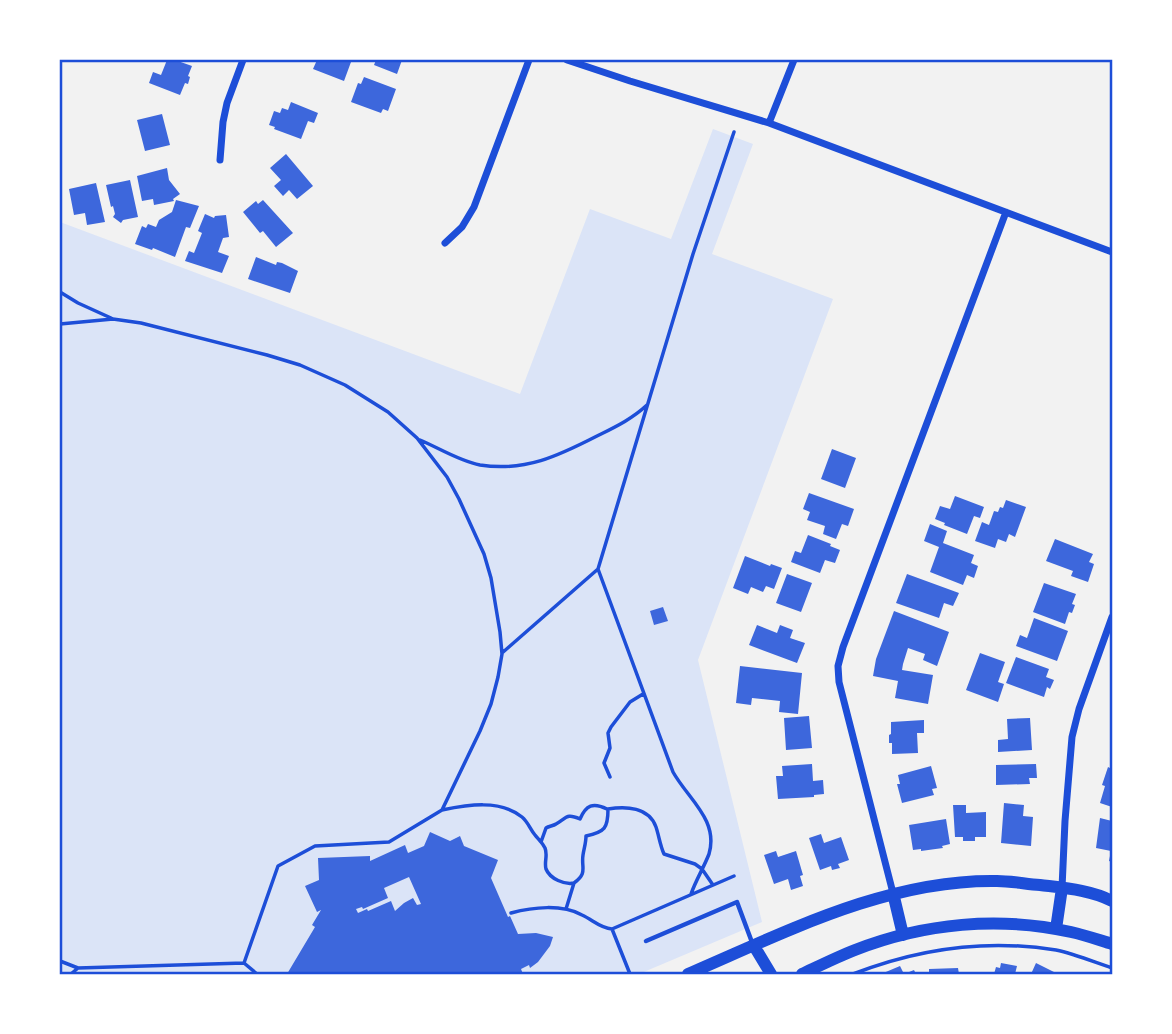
<svg xmlns="http://www.w3.org/2000/svg" width="1172" height="1034" font-family="Montserrat,sans-serif">
<style>
.green{fill:#dbe4f7}
.building{fill:#3d67dc;fill-rule:evenodd}
.lines{fill:none;stroke-linecap:round;stroke-linejoin:round}
.path{stroke:#1d4ed8;stroke-width:3.5}
.service{stroke:#1d4ed8;stroke-width:4.5}
.minor{stroke:#1d4ed8;stroke-width:7}
.secondary{stroke:#1d4ed8;stroke-width:12}
.neatline{fill:none;stroke:#1d4ed8;stroke-width:2.5}
</style>
<rect width="100%" height="100%" fill="#f2f2f2"/>
<path class="green" d="M713,129L753,144L712,254L833,299L698,660L762,922L639,974H60V222L520,394L590,209L671,239Z"/>
<path class="building" d="M167,60H175L192,66L188,76L190,77L188,84L185,83L180,95L149,83L153,72L161,75Z
M317,60H346L351,62L344,81L313,69Z
M376,60H402L397,74L374,65Z
M364,77L396,89L388,111L383,109L381,113L351,102L358,83L361,84Z
M291,102L318,113L314,123L308,121L301,139L274,129L275,127L269,125L274,111L280,113L282,108L288,110Z
M162,114L170,145L145,151L137,120Z
M286,154L313,186L297,199L289,190L283,196L274,186L281,180L270,168Z
M167,168L169,180L180,194L173,199L174,201L154,205L153,199L142,201L137,176Z
M130,180L138,217L123,220L121,223L113,217L115,214L113,206L111,207L106,185Z
M96,183L105,222L87,225L85,213L74,215L69,189Z
M176,200L199,206L190,228L186,227L175,257L153,248L152,250L135,244L142,226L146,228L148,224L156,227L159,220L172,212Z
M263,200L293,233L276,247L263,231L260,233L243,212L256,201L258,204Z
M205,214L214,218L215,216L226,215L229,237L223,238L218,252L229,256L222,273L185,261L189,251L194,253L202,233L198,231Z
M256,257L276,265L277,262L282,263L298,271L290,293L248,279Z
M832,449L856,458L845,488L821,479Z
M809,493L854,509L848,526L842,524L836,539L823,534L825,526L807,520L810,512L803,509Z
M955,496L984,507L980,518L974,516L967,534L944,525L945,523L935,519L940,506L950,509Z
M1006,500L1026,507L1015,537L1009,534L1006,542L998,539L995,548L975,541L982,522L989,525L994,511L998,512L1000,507L1003,508Z
M930,524L947,531L943,543L974,555L971,563L978,566L974,578L967,575L963,585L930,572L939,547L924,541Z
M808,535L831,544L830,546L840,550L835,563L825,560L820,573L791,562L795,551L801,553Z
M1055,539L1093,554L1089,562L1094,564L1088,582L1071,576L1073,571L1046,561Z
M745,556L770,566L771,564L782,568L774,589L766,586L763,592L751,587L748,594L733,588Z
M787,574L812,583L801,612L776,603Z
M907,574L959,593L953,606L944,603L939,618L896,603Z
M1044,583L1076,594L1072,604L1075,605L1072,613L1069,612L1065,624L1033,612Z
M663,607L668,621L654,625L650,611Z
M894,611L949,632L937,666L923,660L925,654L908,648L903,664L902,670L933,675L928,704L895,698L898,681L873,676L876,659Z
M1034,618L1068,631L1057,661L1016,646L1020,635L1027,638Z
M757,625L777,633L780,625L793,630L790,638L805,643L797,663L749,645Z
M980,653L1005,662L998,682L1004,684L998,702L966,690Z
M1016,657L1049,669L1046,677L1054,680L1050,689L1047,687L1044,697L1006,683Z
M740,666L802,673L798,714L779,712L780,701L752,698L751,705L736,703Z
M809,716L812,748L786,750L784,718Z
M1030,718L1032,750L998,752V740L1008,739L1007,719Z
M924,720V733H917L918,753L892,754V743H889V735L891,734V722Z
M812,764L813,781L823,780L824,794L814,795V797L778,799L776,776H783L782,766Z
M1036,764L1037,778H1029L1030,784L996,785V765Z
M931,766L937,788L932,789L934,795L902,803L897,784H900L898,775Z
M1108,767L1112,769V807L1100,803L1105,786L1102,785Z
M1004,803L1024,805L1023,816L1033,817L1031,846L1001,843Z
M953,805H966V813L986,812V837H975V841H963V837H955Z
M1100,818L1112,821V862L1109,861L1111,851L1096,848Z
M946,819L950,844L942,846L943,848L921,851V849L913,850L909,825Z
M430,832L450,841L460,836L464,846L498,860L491,878L508,917L510,916L518,934L536,933L553,937L550,946L538,962L530,968L529,965L521,969L523,974H287L315,927L312,925L321,910L317,912L305,886L319,880L318,858L370,856V861L405,845L408,853L424,846ZM409,877L421,904L417,905L413,898L404,903L395,911L391,901L368,911L367,909L358,913L356,909L362,907L363,909L388,898L384,888Z
M821,834L824,843L841,837L849,860L838,864L840,868L832,870L831,866L820,870L809,838Z
M776,851L778,857L796,851L803,875L800,876L803,886L791,890L788,879L774,884L764,855Z
M1001,963L1017,966L1015,974H994L996,967L1000,968Z
M1036,963L1058,974H1031Z
M900,966L904,974L914,970L916,974H881Z
M958,968L959,974H929V969Z"/>
<g class="lines">
<path class="path" d="M60,292L78,303L111,318
M60,324L113,319L141,323L267,355L300,365L345,385L388,412L417,438L447,477L459,499L484,554L491,578L500,632L502,654L498,677L491,704L480,731L442,810L389,842L315,846L278,866L244,963L257,974
M420,440C439,448 459,461 480,465C525,472 558,456 597,436C615,427 632,419 647,405
M502,653L598,569
M610,777L604,763L610,748L608,733L611,727L630,702L643,694
M442,810C467,805 500,799 522,817C528,822 530,829 535,835C538,839 542,842 545,848C548,855 544,862 546,869C550,879 565,885 574,883
M541,842L546,828C549,826 553,826 556,824C567,818 566,813 580,819C586,805 593,802 607,809
M691,894C696,880 704,867 709,854C719,820 688,799 673,772L598,569L693,254L734,132
M566,909L574,883C588,873 581,868 583,855C584,848 586,843 586,836C605,832 608,828 608,809C626,806 649,807 656,827C659,836 660,845 664,854L695,864L702,869L713,885
M511,913C533,907 562,904 582,915C593,920 600,928 612,929
M60,961L78,968L244,963
M71,974L78,968
M630,974L612,929L734,876
M646,974H647
M853,974C917,949 987,939 1056,950C1075,954 1094,962 1112,968"/>
<path class="service" d="M646,941L737,902L753,945"/>
<path class="minor" d="M567,60L630,81L769,123L1112,252
M769,123L794,60
M220,160L223,122L227,103L243,60
M445,243L462,227L474,207L529,60
M1062,888L1065,821L1072,737L1079,709L1112,617
M893,893L839,682L838,666L843,647L1006,212"/>
<path class="secondary" d="M893,893L903,935
M1056,929L1062,888
M754,946L771,974
M688,974C786,932 888,879 997,881C1011,881 1026,884 1040,885C1064,888 1091,890 1112,901
M802,974C819,966 837,957 855,950C924,923 999,916 1071,932C1085,935 1099,940 1112,944"/>
</g>
<rect width="1172" height="1034" fill="none" stroke="#ffffff" stroke-width="122"/>
<rect x="61" y="61" width="1050" height="912" class="neatline"/>
</svg>
